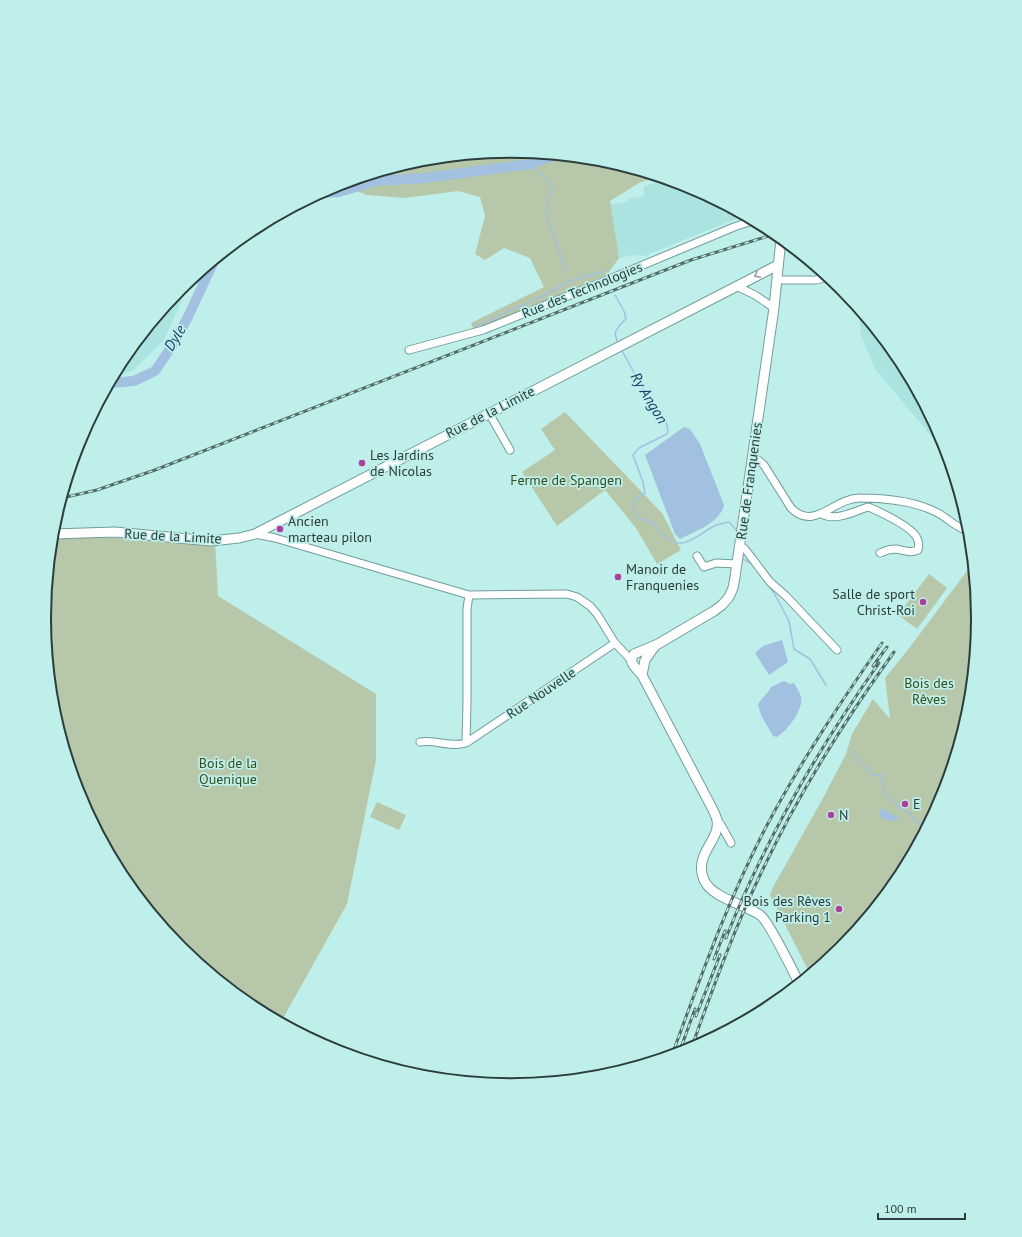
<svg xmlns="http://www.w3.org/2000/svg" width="1022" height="1237" font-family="'PT Sans',sans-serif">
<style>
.built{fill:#aae3df}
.green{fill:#b6c8a9}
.water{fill:#a2c0df}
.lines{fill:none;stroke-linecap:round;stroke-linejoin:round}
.stream{stroke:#a2c0df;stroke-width:1.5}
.river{stroke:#a2c0df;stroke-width:10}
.minor-casing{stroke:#709d9a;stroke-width:9}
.tertiary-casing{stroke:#709d9a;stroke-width:11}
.minor{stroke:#fff;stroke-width:7}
.tertiary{stroke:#fff;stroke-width:9}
.rail-casing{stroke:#536d6b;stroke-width:3}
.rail{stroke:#bfefeb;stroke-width:1.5;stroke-dasharray:4.5;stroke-linecap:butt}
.oneway{stroke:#959e9e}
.poi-dot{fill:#ad3d99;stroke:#bfefeb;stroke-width:1.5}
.labels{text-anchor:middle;stroke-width:3.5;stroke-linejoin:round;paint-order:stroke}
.street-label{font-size:14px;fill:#2b3d3c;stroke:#bfefeb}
.poi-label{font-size:14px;fill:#2b3d3c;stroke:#bfefeb;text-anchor:start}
.park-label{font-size:14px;fill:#354f1b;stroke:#bfefeb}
.water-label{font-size:15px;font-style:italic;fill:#124169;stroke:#bfefeb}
.rim{fill:none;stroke:#2b3d3c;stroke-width:2}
</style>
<rect width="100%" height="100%" fill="#bfefeb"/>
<path class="built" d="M511,152L529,153L525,155L471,159L466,156Z
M664,179L690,187L743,216L644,256L635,255L619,258L610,205L627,202V199L644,196V187Z
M192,279L163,341L133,370L124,374L114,376L123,359L181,288Z
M858,309L899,359L943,440L946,450L937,443L875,369L861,335Z"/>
<path class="green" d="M529,153L602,161L656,177L639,183L610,201L619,258L607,275L474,331L471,323L544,287L530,258L504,248L485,260L475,254L485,216L480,197L458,191L404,198L367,195L340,185L420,160L466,156L471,159L525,155Z
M565,412L662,513L681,550L657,564L636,528L605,490L557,526L522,472L555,450L541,429Z
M92,537L167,540H215L218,596L376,694V760L347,904L281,1022L251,1007L181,949L123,878L79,797L53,709L44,618L52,539Z
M973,563L978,619L969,710L942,797L899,878L841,949L810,974L770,895L772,889L822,800L846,754L852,734L873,699L890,719L885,678L910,647Z
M929,574L947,588L917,629L898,615Z
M377,802L406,815L399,830L370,817Z"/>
<path class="water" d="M684,427L690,429L700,444L724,505C720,523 695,531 680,539L675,534L645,455Z
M782,640L788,662L769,675L755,653L763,646Z
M784,681L790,684L794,683C796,687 800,692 801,697C804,709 787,731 777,737L773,736L761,715L758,705C761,698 768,694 771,687Z
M882,808L886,811L901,819L891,821L882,819L879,811Z"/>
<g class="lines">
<path class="stream" d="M531,164L550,183L553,191L548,198L546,215L566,270
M615,295L624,311L626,319L619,326L615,333L617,341
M476,326L543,296L570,281L605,271
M621,349L660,419L666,422L668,429L667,434L639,448L633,455L643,482L645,493L635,499L633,507L638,518C645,520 653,521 657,527C659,531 661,535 665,537C684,552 697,535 714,526C719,524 724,523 729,522L738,532
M743,559L752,564L774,593L789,621L794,649L810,659L826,685
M852,752L873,776L880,775L884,781C881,799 901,806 912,816C918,821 918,825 926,829"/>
<path class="river" d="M322,193L339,192L376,181L425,178L531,164L553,156
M110,383L134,381L155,371L172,346L187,319L214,261"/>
<defs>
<path id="minor" d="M777,280H816L827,277
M736,286L755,295L774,308
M409,350L483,330L588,288L734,227L752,221
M489,413L510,450
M752,460H758L764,465L791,508C815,532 834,497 861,498C886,498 915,501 938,513C949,519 957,529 969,531
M822,514C835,522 855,511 868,507L871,508C882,513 912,527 917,538C919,542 919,546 918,550C910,554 904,550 896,549C891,549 884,551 880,553
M255,534L275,538L469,595L567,594L577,597L590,606L597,614L615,643L631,660
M740,546L745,549L770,582L786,596L837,650
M697,556L704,567L716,563L737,564
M420,742C436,739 450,748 466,743L615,643
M466,743L467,701V609L469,595
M717,820L721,825L731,843"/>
<path id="tertiary" d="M781,239L774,308L735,577L733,588L729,597L722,605L714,611L658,644L634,654L631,660C632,665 638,671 642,675L712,808C714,812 716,816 717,820C721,840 693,854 704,880C712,898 744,904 760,915C768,920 793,971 799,983
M52,534L115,532L211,541L239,538L255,534L778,265
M642,675L645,660L655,646"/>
</defs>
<use href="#minor" class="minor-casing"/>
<use href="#tertiary" class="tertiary-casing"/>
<use href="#minor" class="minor"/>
<use href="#tertiary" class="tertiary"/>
<defs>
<path id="rail" d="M62,498L97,490L155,470L691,260L775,234
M873,666L887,647
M726,938C765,839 818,749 879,663
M714,959L725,931
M696,1016L720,955
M691,1049C713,988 735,926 764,867C800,791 845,720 894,652
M679,1053L695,1009
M672,1055C700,979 727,902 765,829C799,764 840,703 882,643"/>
</defs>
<use href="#rail" class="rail-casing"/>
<use href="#rail" class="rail"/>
</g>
<defs><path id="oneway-chevron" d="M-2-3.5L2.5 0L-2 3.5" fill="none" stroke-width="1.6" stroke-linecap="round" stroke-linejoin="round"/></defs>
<use class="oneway" href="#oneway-chevron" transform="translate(757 275) rotate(154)"/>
<g class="poi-dot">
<circle cx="362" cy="463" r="4"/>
<circle cx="280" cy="529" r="4"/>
<circle cx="618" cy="577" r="4"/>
<circle cx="923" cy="602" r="4"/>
<circle cx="905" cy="804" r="4"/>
<circle cx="831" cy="815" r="4"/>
<circle cx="839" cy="909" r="4"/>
</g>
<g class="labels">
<g class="street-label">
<text transform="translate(582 290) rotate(-22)" y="5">Rue des Technologies</text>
<text transform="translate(490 412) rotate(-27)" y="5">Rue de la Limite</text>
<text transform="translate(749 481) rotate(-82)" y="5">Rue de Franquenies</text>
<text transform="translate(173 536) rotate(3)" y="5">Rue de la Limite</text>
<text transform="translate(541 693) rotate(-34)" y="5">Rue Nouvelle</text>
</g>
<g class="poi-label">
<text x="370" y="460">Les Jardins<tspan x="370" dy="16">de Nicolas</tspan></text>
<text x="288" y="526">Ancien<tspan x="288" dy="16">marteau pilon</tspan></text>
<text x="626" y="574">Manoir de<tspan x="626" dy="16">Franquenies</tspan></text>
<text x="915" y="599" text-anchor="end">Salle de sport<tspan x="915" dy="16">Christ-Roi</tspan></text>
<text x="913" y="809">E</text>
<text x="839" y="820">N</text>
<text x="831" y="906" text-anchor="end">Bois des Rêves<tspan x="831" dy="16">Parking 1</tspan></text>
</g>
<g class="park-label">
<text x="566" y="485">Ferme de Spangen</text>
<text x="929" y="688">Bois des<tspan x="929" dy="16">Rêves</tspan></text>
<text x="228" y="768">Bois de la<tspan x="228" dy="16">Quenique</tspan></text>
</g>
<g class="water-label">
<text transform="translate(175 338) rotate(-59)" y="5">Dyle</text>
<text transform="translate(649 398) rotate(59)" y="5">Ry Angon</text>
</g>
</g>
<path d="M0 0H1022V1237H0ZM51 618a460 460 0 1 1 920 0a460 460 0 1 1-920 0Z" fill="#bfefeb" fill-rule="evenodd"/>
<path class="rim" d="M51 618a460 460 0 1 1 920 0a460 460 0 1 1-920 0Z"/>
<path d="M878 1213v6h87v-6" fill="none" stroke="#2b3d3c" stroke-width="2"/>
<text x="884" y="1213" font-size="12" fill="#2b3d3c" stroke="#bfefeb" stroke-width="3" paint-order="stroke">100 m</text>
</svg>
